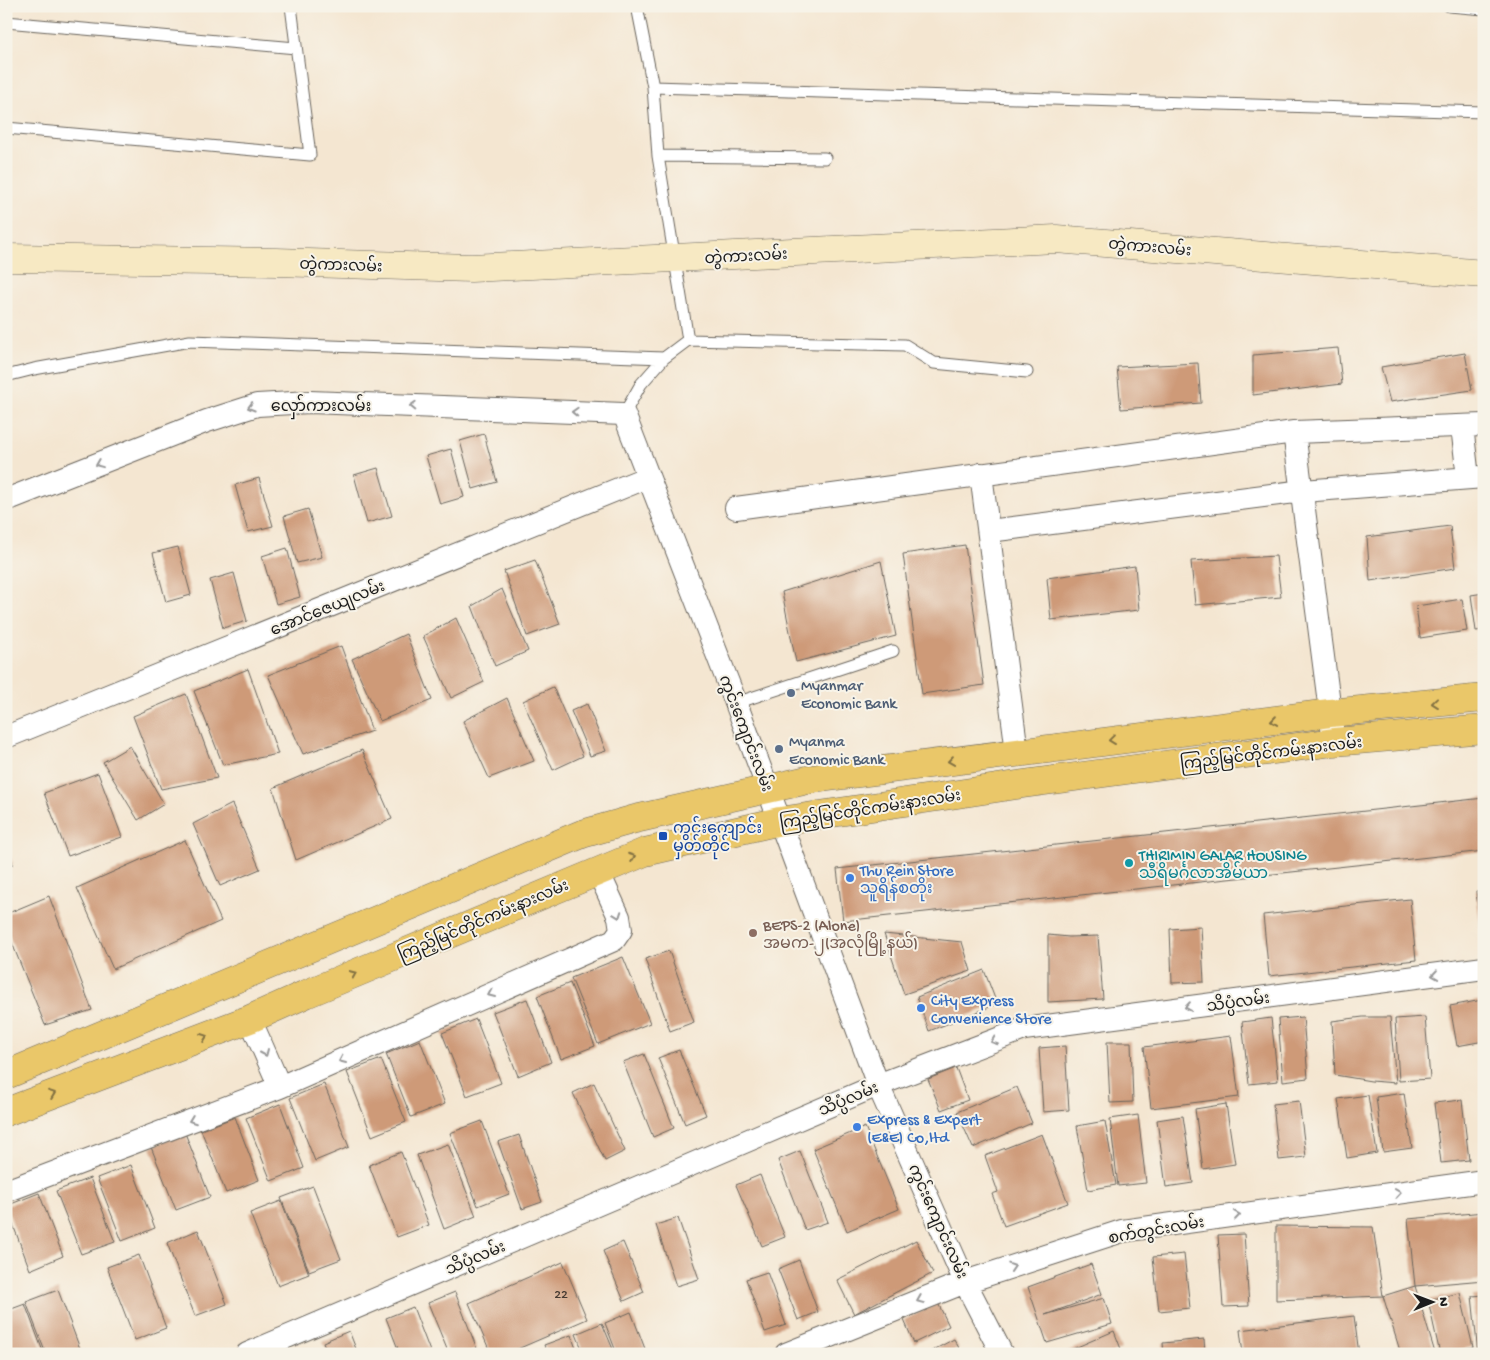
<svg xmlns="http://www.w3.org/2000/svg" width="1490" height="1360" font-family="'Gochi Hand','Noto Sans Myanmar',sans-serif">
<style>
.building{fill:#ce9a78}
.lines{fill:none;stroke-linecap:round;stroke-linejoin:round}
.lane-casing{stroke:#68635b;stroke-width:13}
.street-casing{stroke:#68635b;stroke-width:24}
.secondary-casing{stroke:#68635b;stroke-width:29}
.primary-casing{stroke:#68635b;stroke-width:29}
.lane{stroke:#fff;stroke-width:11}
.street{stroke:#fff;stroke-width:22}
.secondary{stroke:#f7e9c3;stroke-width:28}
.primary{stroke:#eac769;stroke-width:28}
.oneway{stroke:#999}
.oneway2{stroke:#837242}
.service-dot{fill:#5c6f8a;stroke:#f7f3e8;stroke-width:2}
.transit-dot{fill:#1a4fb4;stroke:#f7f3e8;stroke-width:2}
.culture-dot{fill:#0f9aa8;stroke:#f7f3e8;stroke-width:2}
.shop-dot{fill:#3f7fe0;stroke:#f7f3e8;stroke-width:2}
.education-dot{fill:#8d6e63;stroke:#f7f3e8;stroke-width:2}
.labels{text-anchor:middle;stroke-width:4;stroke-linejoin:round;paint-order:stroke}
.number-label{font-size:14px;fill:#483c33}
.street-label{font-size:16px;fill:#1c1c1c;stroke:#f7f3e8}
.service-label{font-size:16px;fill:#4e5e75;stroke:#f7f3e8;text-anchor:start}
.transit-label{font-size:16px;fill:#164399;stroke:#f7f3e8;text-anchor:start}
.culture-label{font-size:16px;fill:#0d838f;stroke:#f7f3e8;text-anchor:start}
.shop-label{font-size:16px;fill:#366cbe;stroke:#f7f3e8;text-anchor:start}
.education-label{font-size:16px;fill:#785e54;stroke:#f7f3e8;text-anchor:start}
</style>
<rect width="100%" height="100%" fill="#f7f3e8"/>
<filter id="ink" filterUnits="userSpaceOnUse"><feTurbulence type="fractalNoise" baseFrequency=".02" numOctaves="2"/><feDisplacementMap in="SourceGraphic" scale="10" xChannelSelector="R" yChannelSelector="G"/><feConvolveMatrix kernelMatrix="1 2 1 2 8 2 1 2 1" color-interpolation-filters="sRGB"/></filter>
<filter id="wash" filterUnits="userSpaceOnUse"><feTurbulence type="fractalNoise" baseFrequency=".0096" numOctaves="4" result="noise"/><feDisplacementMap in="SourceGraphic" scale="20" xChannelSelector="R" yChannelSelector="G"/><feGaussianBlur stdDeviation="1.12" result="paint"/><feColorMatrix in="noise" values="0 0 0 0 0 0 0 0 0 0 0 0 0 0 0 0 0 1.4 0 .05"/><feComposite in="paint" operator="in"/></filter>
<g filter="url(#wash)">
<rect width="100%" height="100%" fill="#f4e6d1"/>
<g id="blocks">
<path class="building" d="M1338,348L1342,384L1253,395V355Z
M1465,353L1472,390L1390,402L1381,367Z
M1198,363L1201,403L1121,409L1117,367Z
M484,434L497,482L473,489L460,441Z
M451,449L464,497L440,504L426,456Z
M378,468L392,516L367,523L354,475Z
M259,478L273,526L248,532L235,485Z
M308,509L322,557L297,563L284,516Z
M1450,526L1455,568L1370,581L1367,537Z
M965,545L984,685L922,694L903,554Z
M178,547L191,595L166,602L153,553Z
M287,548L300,597L276,604L262,556Z
M1276,556L1281,597L1195,605L1191,561Z
M535,560L560,624L527,636L504,571Z
M881,561L896,636L796,662L782,592Z
M1135,566L1139,610L1051,620L1047,578Z
M234,573L247,621L223,628L210,580Z
M502,589L528,651L495,666L472,606Z
M1484,593V630L1476,631L1471,595Z
M1462,599L1467,631L1420,638L1416,606Z
M456,618L484,682L451,698L423,636Z
M406,634L432,700L380,721L352,659Z
M341,646L372,731L303,754L268,675Z
M248,669L278,754L223,765L194,691Z
M553,687L583,756L553,770L523,701Z
M186,694L217,778L161,789L133,716Z
M507,698L534,761L489,778L463,721Z
M587,704L606,751L590,756L571,711Z
M130,746L164,804L138,820L103,762Z
M362,750L392,819L296,860L273,788Z
M98,773L122,837L68,856L44,793Z
M1484,798V851L843,921L837,869Z
M232,804L260,869L220,886L193,824Z
M185,840L221,921L113,969L77,888Z
M7,846L13,864L6,867V847Z
M1484,890V946H1483L1476,891Z
M49,896L92,1010L45,1025L6,928V914Z
M1410,899L1416,960L1269,976L1263,915Z
M1201,927L1204,982L1172,983L1170,929Z
M884,934L962,942L971,971L904,994Z
M1048,935L1069,937L1098,936L1103,999L1048,1002Z
M669,951L694,1022L670,1031L645,959Z
M623,957L650,1023L598,1044L571,978Z
M984,970L997,1004L929,1031L917,997Z
M570,983L595,1046L561,1059L537,996Z
M1480,986H1484V1041L1457,1046L1450,1006L1482,1000Z
M527,999L551,1062L518,1076L493,1012Z
M1303,1017L1308,1078L1283,1081L1278,1019Z
M1363,1017H1390L1396,1083L1371,1081L1335,1075L1332,1021Z
M1425,1017L1430,1079L1399,1081L1395,1019Z
M1271,1018L1278,1081L1249,1084L1242,1022Z
M476,1019L501,1083L467,1096L442,1033Z
M1231,1036L1239,1097L1151,1108L1144,1047Z
M420,1040L445,1104L411,1117L386,1054Z
M1107,1042H1131L1133,1102L1110,1103Z
M1065,1046L1069,1110L1043,1112L1039,1048Z
M679,1050L706,1115L685,1124L658,1058Z
M644,1054L674,1128L653,1137L623,1062Z
M381,1059L406,1122L372,1136L347,1072Z
M956,1068L968,1100L941,1110L928,1079Z
M594,1083L625,1151L605,1161L573,1093Z
M324,1084L349,1147L315,1161L290,1098Z
M1017,1087L1032,1123L973,1148L957,1112Z
M1404,1093L1412,1148L1383,1152L1376,1097Z
M1368,1095L1377,1153L1347,1158L1338,1099Z
M1462,1100L1469,1160L1441,1163L1434,1103Z
M1299,1101L1306,1157L1279,1160L1273,1104Z
M280,1104L304,1168L271,1181L246,1118Z
M1226,1104L1235,1164L1203,1169L1195,1109Z
M1138,1115L1146,1183L1118,1186L1110,1119Z
M1183,1116L1193,1183L1166,1187L1157,1120Z
M235,1117L259,1180L226,1193L201,1130Z
M482,1121L509,1194L478,1206L450,1133Z
M1105,1121L1116,1185L1088,1190L1077,1126Z
M865,1127L899,1209L847,1231L813,1149Z
M185,1133L210,1197L176,1210L151,1147Z
M1042,1134L1068,1203L1004,1226L992,1194L998,1192L985,1156Z
M519,1135L542,1202L522,1209L498,1142Z
M448,1144L476,1216L444,1229L417,1155Z
M800,1151L828,1222L805,1230L778,1160Z
M401,1152L429,1225L397,1237L369,1165Z
M131,1165L155,1228L122,1241L97,1178Z
M760,1175L785,1237L762,1246L736,1185Z
M90,1178L115,1242L81,1254L56,1191Z
M313,1186L341,1259L309,1271L281,1198Z
M39,1193L63,1256L30,1270L6,1206Z
M281,1201L309,1274L278,1286L250,1213Z
M1484,1212V1280L1415,1286L1408,1219Z
M678,1218L699,1279L676,1286L656,1225Z
M1276,1226L1373,1227L1383,1296L1415,1286L1435,1353L1401,1354L1383,1296L1276,1300Z
M198,1230L227,1304L195,1316L167,1243Z
M1244,1234L1249,1306L1223,1307L1218,1235Z
M916,1240L933,1273L854,1314L837,1280Z
M623,1242L644,1292L624,1301L603,1251Z
M1184,1254L1190,1308L1159,1311L1153,1257Z
M139,1255L166,1328L135,1340L107,1267Z
M799,1260L818,1312L798,1320L778,1269Z
M563,1262L587,1319L506,1354H491L469,1303Z
M1091,1264L1102,1294L1045,1315L1104,1298L1112,1324L1047,1343L1028,1287Z
M767,1272L786,1325L765,1332L746,1279Z
M58,1290L82,1354H46L26,1302Z
M455,1292L477,1349L466,1354H449L428,1303Z
M1460,1293L1473,1347L1440,1354L1428,1300Z
M1484,1295V1354H1478L1472,1296Z
M938,1303L949,1326L914,1343L904,1320Z
M25,1304L44,1354H10L6,1344V1311Z
M413,1307L431,1354H400L386,1318Z
M631,1312L647,1354H617L605,1323Z
M1354,1316L1359,1354H1243L1240,1330Z
M602,1323L615,1354H584L576,1334Z
M349,1331L358,1354H328L323,1342Z
M1114,1331L1121,1349L1110,1354H1061Z
M571,1335L578,1354H548L544,1345Z
M954,1339L959,1348L949,1354H926Z
M1204,1339L1205,1354H1164L1163,1343Z"/>
</g>
</g>
<g filter="url(#ink)">
<use href="#blocks" fill-opacity="0" stroke="#68635b" stroke-width="1"/>
<g class="lines">
<defs>
<path id="lane" d="M637,6L653,87L658,156L688,340
M1449,6L1484,9
M6,22L296,48
M653,87L1484,112
M6,128L310,155L291,6
M658,156L825,158
M6,376L34,369L190,341L664,358
M624,414L641,384L664,358L688,340L905,345L934,363L1027,372
M736,703L893,651"/>
<path id="street" d="M1462,426L1468,478
M1294,432L1334,742
M981,474L1017,752
M6,500L207,421L257,405L310,402L624,414L736,703L878,1085L965,1282L1002,1354
M736,508L1294,432L1484,425
M989,531L1303,491L1484,477
M6,737L648,477
M250,1019L280,1087
M6,1191L280,1087L614,940L621,930L619,917L598,871
M247,1354L878,1085L1024,1029L1484,968
M786,1354L965,1282L1122,1231L1484,1181"/>
<path id="secondary" d="M6,258L276,262L471,268L1056,239L1484,274"/>
<path id="primary" d="M6,1075L582,834L635,819L812,779L1330,713L1484,698
M6,1112L250,1019L306,994L645,852L780,821L1023,784L1334,742L1484,729"/>
</defs>
<use href="#lane" class="lane-casing"/>
<use href="#street" class="street-casing"/>
<use href="#secondary" class="secondary-casing"/>
<use href="#primary" class="primary-casing"/>
<use href="#lane" class="lane"/>
<use href="#street" class="street"/>
<use href="#secondary" class="secondary"/>
<use href="#primary" class="primary"/>
</g>
<defs><path id="oneway-chevron" d="M-2-3.5L2.5 0L-2 3.5" fill="none" stroke-width="1.6" stroke-linecap="round" stroke-linejoin="round" transform="scale(1.25)"/></defs>
<g class="oneway">
<use href="#oneway-chevron" transform="translate(413 406) rotate(-178)"/>
<use href="#oneway-chevron" transform="translate(251 407) rotate(164)"/>
<use href="#oneway-chevron" transform="translate(575 412) rotate(-178)"/>
<use href="#oneway-chevron" transform="translate(99 464) rotate(158)"/>
<use href="#oneway-chevron" transform="translate(618 915) rotate(70)"/>
<use href="#oneway-chevron" transform="translate(1435 975) rotate(172)"/>
<use href="#oneway-chevron" transform="translate(491 994) rotate(156)"/>
<use href="#oneway-chevron" transform="translate(1188 1007) rotate(172)"/>
<use href="#oneway-chevron" transform="translate(994 1041) rotate(159)"/>
<use href="#oneway-chevron" transform="translate(265 1053) rotate(66)"/>
<use href="#oneway-chevron" transform="translate(342 1060) rotate(156)"/>
<use href="#oneway-chevron" transform="translate(192 1120) rotate(159)"/>
<use href="#oneway-chevron" transform="translate(1398 1193) rotate(-8)"/>
<use href="#oneway-chevron" transform="translate(1237 1215) rotate(-8)"/>
<use href="#oneway-chevron" transform="translate(1012 1267) rotate(-18)"/>
<use href="#oneway-chevron" transform="translate(920 1300) rotate(158)"/>
</g>
<g class="oneway2">
<use href="#oneway-chevron" transform="translate(1435 703) rotate(174)"/>
<use href="#oneway-chevron" transform="translate(1274 721) rotate(172)"/>
<use href="#oneway-chevron" transform="translate(1112 740) rotate(173)"/>
<use href="#oneway-chevron" transform="translate(951 761) rotate(172)"/>
<use href="#oneway-chevron" transform="translate(632 857) rotate(-21)"/>
<use href="#oneway-chevron" transform="translate(353 974) rotate(-23)"/>
<use href="#oneway-chevron" transform="translate(204 1037) rotate(-21)"/>
<use href="#oneway-chevron" transform="translate(52 1094) rotate(-21)"/>
</g>
</g>
<g class="service-dot">
<circle cx="791" cy="693" r="5"/>
<circle cx="779" cy="749" r="5"/>
</g>
<rect class="transit-dot" x="658" y="831" width="10" height="10" rx="2.5"/>
<circle class="culture-dot" cx="1129" cy="863" r="5"/>
<g class="shop-dot">
<circle cx="850" cy="878" r="5"/>
<circle cx="921" cy="1008" r="5"/>
<circle cx="857" cy="1127" r="5"/>
</g>
<circle class="education-dot" cx="753" cy="933" r="5"/>
<g class="labels">
<g class="number-label">
<text x="561" y="1298">22</text>
</g>
<g class="street-label">
<text transform="translate(1150 246) rotate(5)" y="6">တွဲကားလမ်း</text>
<text transform="translate(746 255) rotate(-3)" y="6">တွဲကားလမ်း</text>
<text transform="translate(341 264) rotate(2)" y="6">တွဲကားလမ်း</text>
<text x="321" y="411">လှော်ကားလမ်း</text>
<text transform="translate(327 607) rotate(-22)" y="6">အောင်ဇေယျလမ်း</text>
<text transform="translate(747 733) rotate(69)" y="6">ကွင်းကျောင်းလမ်း</text>
<text transform="translate(1271 752) rotate(-7)" y="6">ကြည့်မြင်တိုင်ကမ်းနားလမ်း</text>
<text transform="translate(870 808) rotate(-9)" y="6">ကြည့်မြင်တိုင်ကမ်းနားလမ်း</text>
<text transform="translate(483 919) rotate(-23)" y="6">ကြည့်မြင်တိုင်ကမ်းနားလမ်း</text>
<text transform="translate(1238 1001) rotate(-8)" y="6">သိပ္ပံလမ်း</text>
<text transform="translate(848 1098) rotate(-23)" y="6">သိပ္ပံလမ်း</text>
<text transform="translate(939 1221) rotate(66)" y="6">ကွင်းကျောင်းလမ်း</text>
<text transform="translate(1156 1229) rotate(-10)" y="6">စက်တွင်းလမ်း</text>
<text transform="translate(475 1257) rotate(-23)" y="6">သိပ္ပံလမ်း</text>
</g>
<g class="service-label">
<text x="801" y="690">Myanmar<tspan x="801" dy="18">Economic Bank</tspan></text>
<text x="789" y="746">Myanma<tspan x="789" dy="18">Economic Bank</tspan></text>
</g>
<g class="transit-label">
<text x="673" y="833">ကွင်းကျောင်း<tspan x="673" dy="18">မှတ်တိုင်</tspan></text>
</g>
<g class="culture-label">
<text x="1139" y="860">THIRIMIN GALAR HOUSING<tspan x="1139" dy="18">သီရိမင်္ဂလာအိမ်ယာ</tspan></text>
</g>
<g class="shop-label">
<text x="860" y="875">Thu Rein Store<tspan x="860" dy="18">သူရိန်စတိုး</tspan></text>
<text x="931" y="1005">City Express<tspan x="931" dy="18">Convenience Store</tspan></text>
<text x="867" y="1124">Express &amp; Expert<tspan x="867" dy="18">(E&amp;E) Co,ltd</tspan></text>
</g>
<g class="education-label">
<text x="763" y="930">BEPS-2 (Alone)<tspan x="763" dy="18">အမက-၂(အလုံမြို့နယ်)</tspan></text>
</g>
</g>
<rect width="1490" height="1360" fill="none" stroke="#f7f3e8" stroke-width="25"/>
<g transform="translate(1432 1302) rotate(89)" stroke="#f7f3e8" stroke-width="4" paint-order="stroke">
<path d="M0-4L9 19L0 12L-9 19Z" fill="#1c1c1c"/>
<text y="-8" font-size="14" font-weight="bold" text-anchor="middle" fill="#1c1c1c">N</text>
</g>
</svg>
